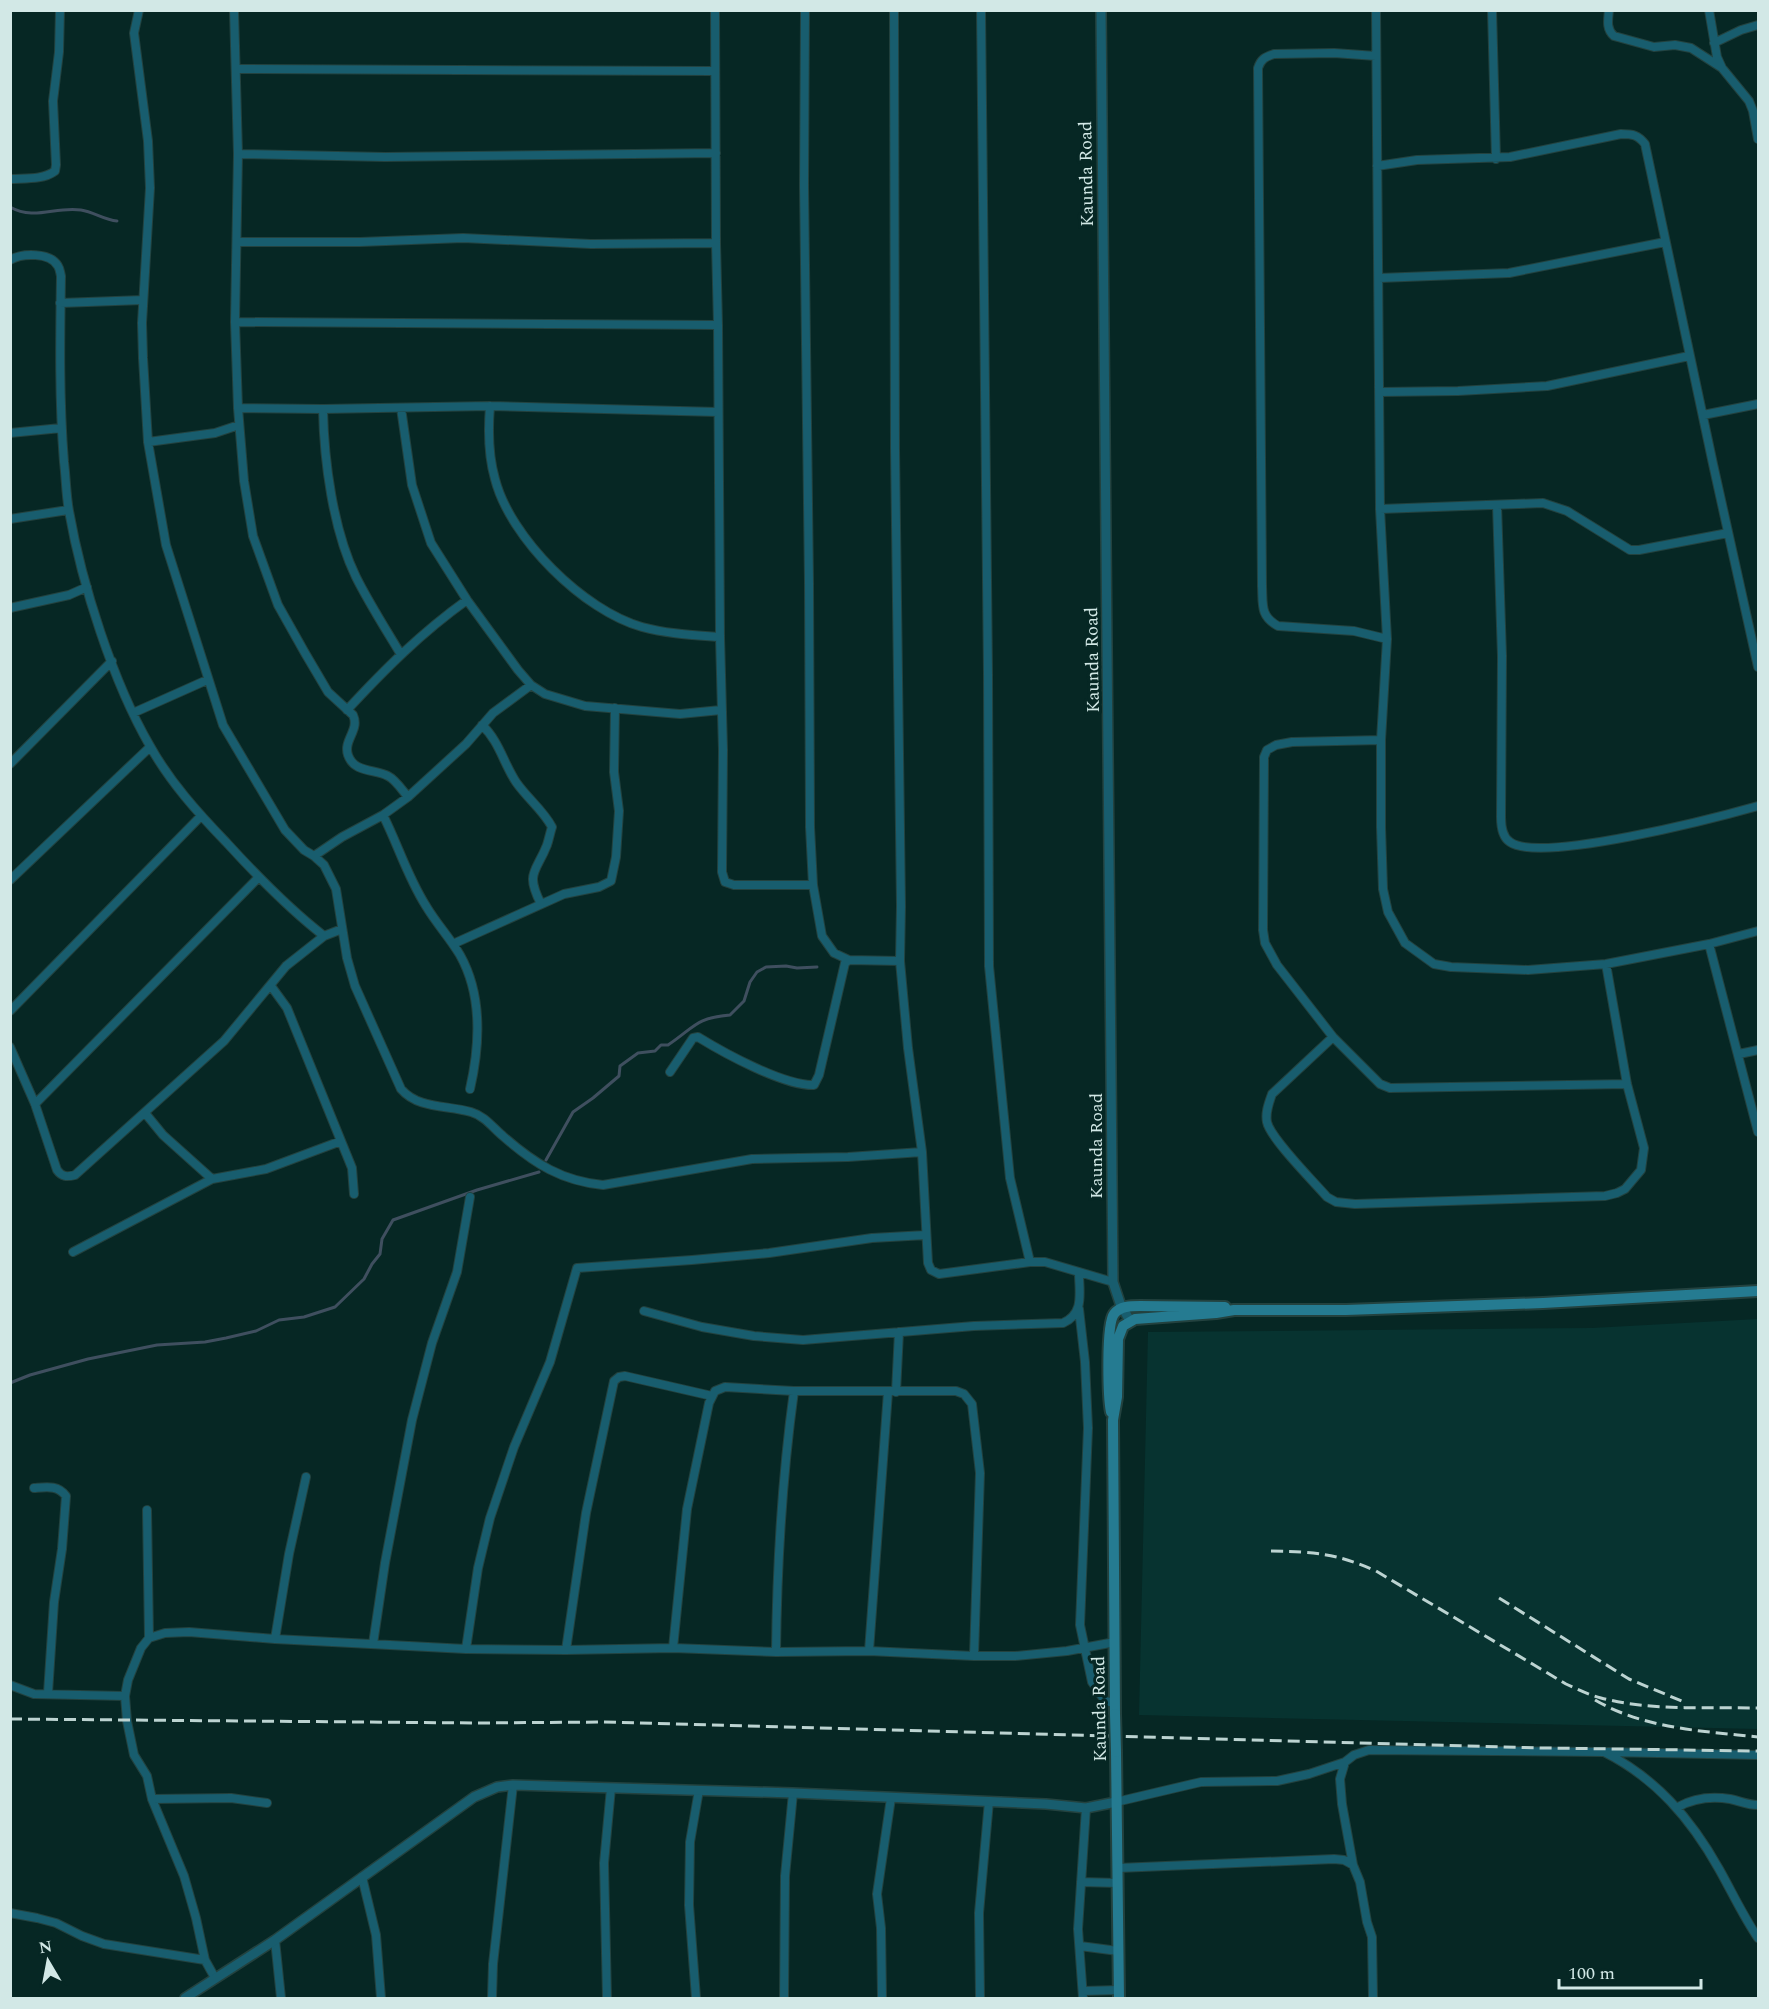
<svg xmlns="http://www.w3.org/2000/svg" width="1769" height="2009" font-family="Spectral,serif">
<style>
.built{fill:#073330}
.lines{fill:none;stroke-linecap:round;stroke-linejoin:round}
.stream{stroke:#3f4f5f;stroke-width:3}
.minor-casing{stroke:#23423f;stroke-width:10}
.tertiary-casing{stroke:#23423f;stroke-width:12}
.secondary-casing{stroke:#23423f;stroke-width:14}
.minor{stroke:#185d6e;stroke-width:8}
.tertiary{stroke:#185d6e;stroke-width:9}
.secondary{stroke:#257b91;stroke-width:10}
.rail{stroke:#bcd3d1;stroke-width:3;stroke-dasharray:12 6;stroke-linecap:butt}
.secondary-bridge-casing{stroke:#23423f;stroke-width:14;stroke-linecap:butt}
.secondary-bridge{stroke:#257b91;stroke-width:10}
.labels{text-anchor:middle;stroke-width:6;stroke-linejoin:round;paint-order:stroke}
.street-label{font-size:18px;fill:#d2e8e6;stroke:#062724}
</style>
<rect width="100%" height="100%" fill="#062724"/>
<path class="built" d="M1758,1319V1729L1139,1715L1148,1332L1592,1328Z"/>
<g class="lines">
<path class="stream" d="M10,207C35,221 55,206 81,210C94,212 104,220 117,221
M546,1160L573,1112L593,1098L619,1076L620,1066L638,1053L655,1051L661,1045H668C695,1027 695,1018 730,1015L744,1001L750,982L757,972L766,967L786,966L797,968L817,967
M10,1383L30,1375L88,1359L157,1345L205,1342L226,1338L256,1331L279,1320L304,1317L335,1307L364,1279L372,1264L380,1254L382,1239L393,1220L477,1190L539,1172"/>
<defs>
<path id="minor" d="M139,10L134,33L148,141L150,188L142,323L143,358L148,442L166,545L223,725L285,830L304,850L314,856L324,865L336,889L347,958L355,986L401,1089C418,1109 447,1105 471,1112C485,1116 493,1128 504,1137C535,1164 562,1181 603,1185L752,1159L848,1157L922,1152
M234,10L238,154L235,322L238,408L244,481L253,536L278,605L305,653L328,692L353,715C360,730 343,740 348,755C354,773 375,769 388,776C396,780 402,790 408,797
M715,10L716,243L718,325L720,637L723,750L722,872L725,882L734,885H813
M805,10L804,185L809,583L810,827L813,885L822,936L834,953L849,960
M894,10L895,449L901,906L900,961L908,1048L922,1152L928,1263L931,1270L939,1274L1030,1262H1045L1113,1282
M981,10L988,674L989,966L1010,1178L1030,1262
M1376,10L1380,509L1387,639L1381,740V827L1383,889L1388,912L1405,943L1434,964L1451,967L1528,970L1606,964L1709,944L1758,931
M1492,10L1496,159
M1609,10C1608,20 1606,29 1614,36L1654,47L1675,45L1691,48L1722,68
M1709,10L1717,57L1722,68L1749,101L1753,111L1758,139
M1714,43L1741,30L1758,25
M1376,56L1334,53L1274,54C1265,57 1261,59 1258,68L1262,586C1263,605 1260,616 1278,626L1354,631L1387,639
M236,69L714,71
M238,154L385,157L716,153
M1377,166L1417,160L1510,157L1621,134C1633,134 1638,135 1645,144L1713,464L1758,667
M10,179C25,178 43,180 55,171L56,165L53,101L59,52L60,10
M237,242H360L463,238L591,244L716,243
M10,260C22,253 50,252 58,266C60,269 60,272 61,276C60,338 59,400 64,462C66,478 66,495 69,511C82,585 113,682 150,746C170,782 198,813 226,842C257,876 288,908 324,936
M1379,278L1509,273L1665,242
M60,303L143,300
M235,322L718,325
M1379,392L1458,391L1547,386L1689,356
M490,406C488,431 488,455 495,479C510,538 584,611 642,627C668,634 694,635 720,637
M238,408L323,409L490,406L718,412
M401,408L412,485L431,543L467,600L518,670L531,685L545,694L585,706L680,714L721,710
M323,409C324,461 333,530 356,577C369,603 385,628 400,653
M1703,415L1758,404
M10,433L61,428
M148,442L215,433L239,425
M1497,505L1502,656L1501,817C1501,826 1502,837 1510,842C1540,864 1719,817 1758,806
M1380,509L1543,503L1567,511L1630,550H1639L1728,533
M10,519L68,510
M10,608L69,595L87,587
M347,710C385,669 421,633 467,600
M133,713L207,680
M482,725C499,741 504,764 516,782C527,798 543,810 552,827C550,833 549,839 547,845C536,873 525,872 541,904
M1381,740L1292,742L1276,745L1267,750L1264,757L1263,930L1265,943L1277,965L1333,1037L1380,1084L1390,1088L1627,1084
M10,764L112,661
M383,815C398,845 408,878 426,906C436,923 450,938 460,955C483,996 480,1045 470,1089
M314,856L342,837L383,815L408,797L466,744L493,713L531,685
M10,880L150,747
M453,944L564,894L599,887L611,881L616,857L619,811L614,772L615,708
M1709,944L1758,1132
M10,1011L201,816
M1333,1037L1272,1094C1269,1103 1265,1112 1267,1122C1270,1138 1314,1182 1327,1197L1336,1202L1355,1204L1605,1196L1617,1193L1625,1189L1641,1170L1644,1148L1627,1084L1606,964
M10,1047L35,1104L57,1170C62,1177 67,1177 75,1175L224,1041L286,966L324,936L342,929
M1739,1054L1758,1050
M670,1072L693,1038L698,1037C724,1053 784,1086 814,1085L819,1075L845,963L849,960L900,961
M35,1104L258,878
M145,1113L163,1135L212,1179
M341,1141L352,1168L354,1194
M73,1252L212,1179L266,1169L341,1141L287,1008L271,986
M1079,1309L1085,1362L1088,1428L1080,1625L1092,1682L1105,1701L1115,1703
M644,1311L702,1327L754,1336L803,1340L974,1326L1063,1323C1085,1313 1079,1293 1079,1272
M896,1392L899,1332
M34,1488C47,1487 58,1485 66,1496L62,1549L54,1602L48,1693
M147,1510L149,1638
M275,1639L289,1554L306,1477
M373,1644L385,1563L412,1420L432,1343L457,1272L470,1197
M673,1648L687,1509L709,1403L715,1391L725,1387L794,1391H956L964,1394L972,1404L980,1473L974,1656
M466,1649L478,1568L490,1518L514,1447L550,1362L577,1268L692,1260L769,1253L872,1238L926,1235
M566,1650L586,1513L614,1381L619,1377L625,1376L712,1396
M869,1651L888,1392
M776,1652C777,1564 782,1478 794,1391
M10,1685L34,1694L125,1696
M1604,1752C1656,1778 1691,1819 1719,1869C1732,1892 1743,1916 1758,1938
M1608,1752L1758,1755
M1345,1762L1340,1779L1342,1804L1353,1865L1360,1882L1367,1922L1372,1937L1373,1998
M152,1799L231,1798L267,1803
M1116,1802L1201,1782L1277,1781L1309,1774L1345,1762L1354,1755L1369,1750L1605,1752
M1678,1807C1694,1798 1711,1796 1730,1799C1740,1801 1747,1805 1758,1805
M1118,1868L1334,1859L1344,1860L1353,1865
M362,1877L376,1935L381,1998
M1081,1882L1118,1883
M10,1913L37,1918L56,1923L82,1936L104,1944L205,1960
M275,1940L281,1998
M1080,1946L1118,1951
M215,1978L205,1960L196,1918L184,1876L152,1799L147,1776L134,1755L127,1721L125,1696L128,1680L141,1648L149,1638L165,1633L189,1632L275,1639L466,1649L566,1650L673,1648L776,1652L869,1651L974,1656H1015L1067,1651L1115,1642
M1083,1991L1119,1990
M492,1998L493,1964L513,1785
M607,1998L604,1863L611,1788
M696,1998L689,1905L690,1842L699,1790
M784,1998L785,1876L793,1793
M882,1998L881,1928L877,1894L891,1798
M980,1998L979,1913L989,1801
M1083,1998L1078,1929L1086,1808"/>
<path id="tertiary" d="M1101,10L1113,1282L1120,1303L1130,1321
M185,1998L275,1940L474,1797L497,1787L513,1785L793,1793L1046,1804L1086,1808L1116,1802"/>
<path id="secondary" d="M1111,1412C1108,1397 1106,1325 1114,1314C1120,1306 1131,1306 1140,1306L1225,1307
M1115,1714L1113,1420L1117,1397L1118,1339L1123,1326L1135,1319L1216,1313L1234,1310H1346L1543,1303L1758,1291
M1116,1752L1119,1998"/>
</defs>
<use href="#minor" class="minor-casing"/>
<use href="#tertiary" class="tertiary-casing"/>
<use href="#secondary" class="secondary-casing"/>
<use href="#minor" class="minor"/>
<use href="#tertiary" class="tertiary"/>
<use href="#secondary" class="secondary"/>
<path class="rail" d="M1271,1551C1314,1552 1336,1553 1376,1571L1566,1684C1577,1689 1589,1695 1601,1698C1651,1711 1707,1707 1758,1708
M1499,1598L1629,1679L1684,1702
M1595,1700C1645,1729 1702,1731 1758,1737
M10,1719L479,1723L603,1722L1544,1748L1758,1751"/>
<defs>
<path id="secondary-bridge" d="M1115,1714L1116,1752"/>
</defs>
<use href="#secondary-bridge" class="secondary-bridge-casing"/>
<use href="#secondary-bridge" class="secondary-bridge"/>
</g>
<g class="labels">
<g class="street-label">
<text transform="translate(1086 174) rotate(-91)" y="6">Kaunda Road</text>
<text transform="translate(1092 660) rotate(-91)" y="6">Kaunda Road</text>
<text transform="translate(1096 1146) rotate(-90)" y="6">Kaunda Road</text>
<text transform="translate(1099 1709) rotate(-91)" y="6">Kaunda Road</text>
</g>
</g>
<rect width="1769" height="2009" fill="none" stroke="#d2e8e6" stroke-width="24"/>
<g transform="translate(48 1961) rotate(350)" stroke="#062724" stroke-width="4.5" paint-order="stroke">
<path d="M0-4.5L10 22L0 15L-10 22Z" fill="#d2e8e6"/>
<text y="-9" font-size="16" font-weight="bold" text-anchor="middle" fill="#d2e8e6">N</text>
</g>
<path d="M1559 1979v9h142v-9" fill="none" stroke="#d2e8e6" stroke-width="3"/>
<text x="1568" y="1979" font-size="18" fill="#d2e8e6" stroke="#062724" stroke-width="4.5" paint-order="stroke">100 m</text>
</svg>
